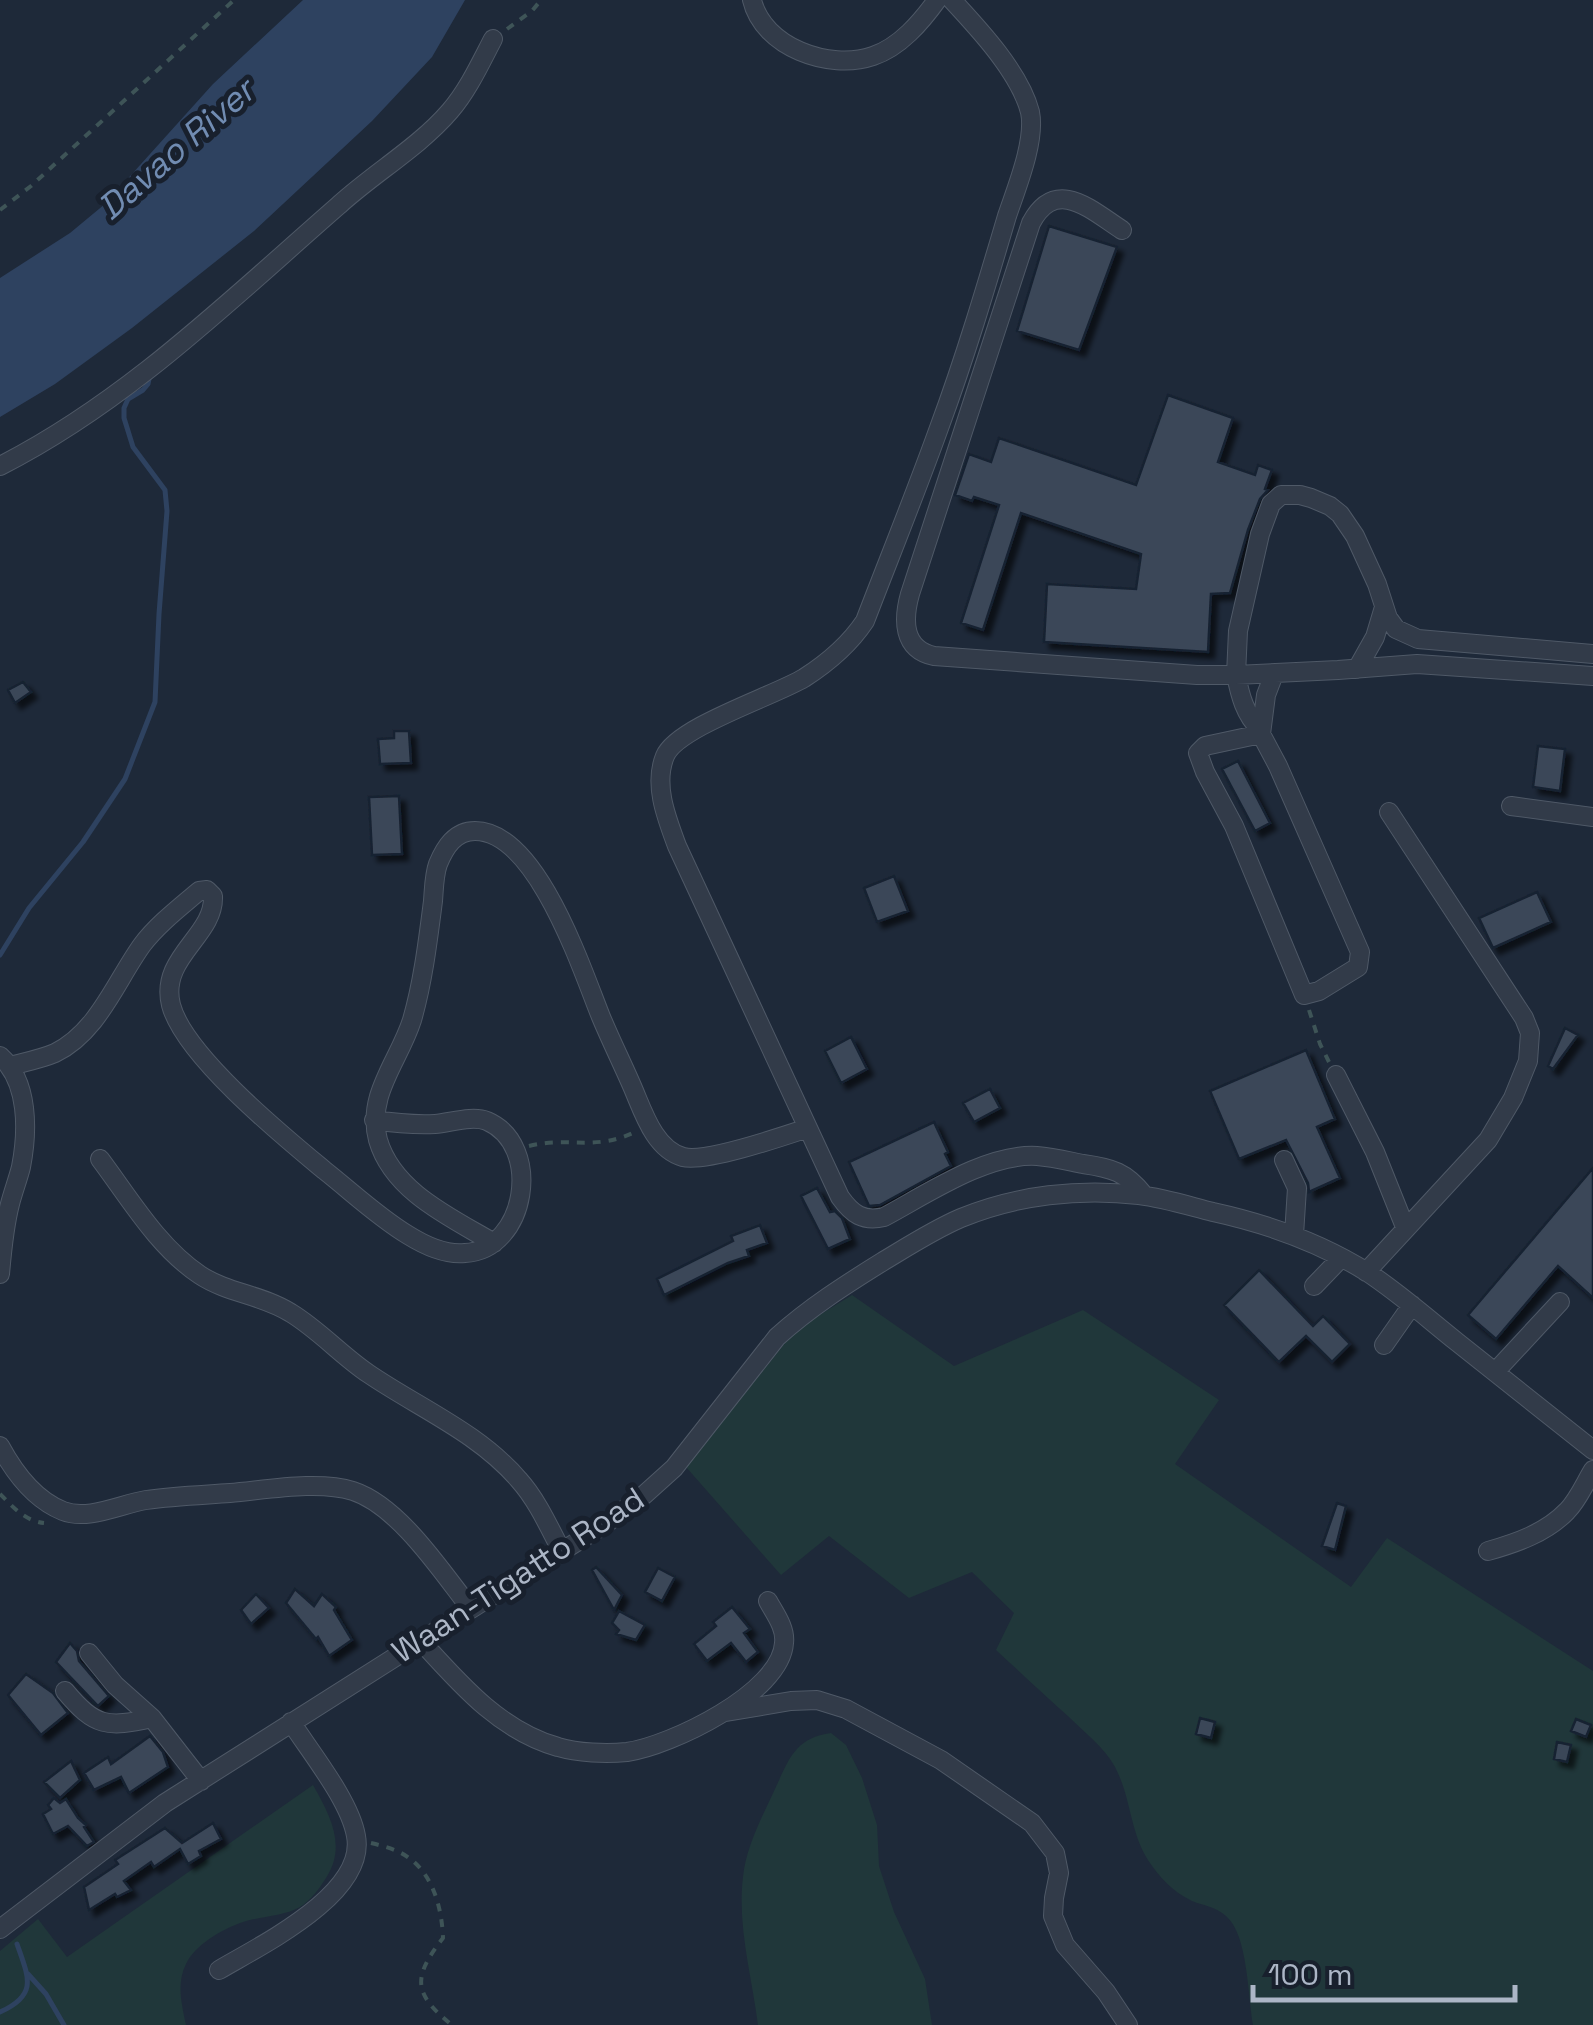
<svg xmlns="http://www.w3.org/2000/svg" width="1593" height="2025" font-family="'Space Grotesk',sans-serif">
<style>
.green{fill:#20373a}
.water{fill:#2e4260}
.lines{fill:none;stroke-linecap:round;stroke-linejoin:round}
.stream{stroke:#2e4260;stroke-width:5}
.building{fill:#3a4759;stroke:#192230;stroke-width:2.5;filter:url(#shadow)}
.minor-casing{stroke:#4f5967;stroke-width:20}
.path{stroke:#3e5457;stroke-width:4;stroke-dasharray:8 8;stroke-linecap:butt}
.minor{stroke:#323b49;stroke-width:18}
.labels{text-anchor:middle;stroke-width:10;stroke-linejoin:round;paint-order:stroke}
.street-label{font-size:32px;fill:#acb6c6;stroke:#18202d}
.water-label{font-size:35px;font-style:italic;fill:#718cb2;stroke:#18202d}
</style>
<defs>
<filter id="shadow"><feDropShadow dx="6" dy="6" stdDeviation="2.5" flood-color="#0009"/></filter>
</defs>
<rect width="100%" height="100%" fill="#1e2939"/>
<path class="green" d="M852,1295L954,1366L1083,1310L1219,1400L1175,1464L1351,1587L1387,1538L1593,1671V2025H1253C1248,1998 1248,1934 1226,1916C1215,1906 1204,1906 1192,1901C1173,1892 1159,1877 1148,1860C1130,1832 1131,1797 1115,1767C1105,1748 1084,1732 1069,1717C1044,1695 1020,1672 996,1650L1014,1613L972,1572L909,1598L829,1536L781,1575L686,1467L785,1343L805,1324Z
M831,1733L846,1745L862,1778L877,1825L879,1866L894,1912L925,1979L932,2025H758C752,1977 737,1926 743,1877C746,1847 762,1817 775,1789C789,1759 795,1738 831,1733Z
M313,1785C330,1815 347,1846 326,1878C319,1889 311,1900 300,1907C282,1917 259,1916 240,1923C221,1930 195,1945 186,1964C176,1984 182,2005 186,2025H0V1951L38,1919L67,1957Z"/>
<path class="water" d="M303,0H465L432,57L372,121L254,231L132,328L55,384L0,417V278L70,233L105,204L213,84Z"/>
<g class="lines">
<path class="stream" d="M0,955L29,908L83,842L125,779L155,702L159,614L167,511L165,490L133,447L124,418V408L128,399L143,390L148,384L150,374
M28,1974L46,1994L64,2025
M0,2012C38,1995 29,1978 17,1944"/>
</g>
<path class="building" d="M1049,226L1117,247L1079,350L1017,331Z
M1168,395L1233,418L1218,462L1255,475L1258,465L1272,470L1265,489L1268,490L1260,499L1248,530L1230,593L1211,594L1208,652L1044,642L1047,584L1136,589L1141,554L1021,513L983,630L961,623L999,505L974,497L972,501L955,495L969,454L991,462L999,438L1136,485Z
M23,682L31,692L15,703L8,690Z
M394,731H409L411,763L380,764L378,739L394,738Z
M1538,746L1565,749L1560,791L1533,787Z
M1238,761L1270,823L1255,831L1222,769Z
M399,796L402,854L372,855L369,797Z
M894,876L908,911L877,922L864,888Z
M1537,892L1551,922L1493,948L1479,918Z
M1565,1028L1578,1035L1553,1069L1548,1066Z
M851,1037L867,1069L841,1083L825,1051Z
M1306,1050L1335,1119L1317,1127L1340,1178L1309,1192L1308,1183L1286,1140L1239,1159L1210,1091Z
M990,1089L1000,1108L974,1122L963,1103Z
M934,1122L948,1152L945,1154L951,1166L880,1205L869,1206L849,1162Z
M1593,1168V1298L1558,1266L1496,1339L1468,1315Z
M817,1188L830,1212L835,1211L842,1218L850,1239L828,1249L801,1196Z
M760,1225L767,1243L747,1250L749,1256L728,1263L664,1295L657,1279L733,1241L731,1236Z
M1259,1270L1313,1326L1323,1316L1350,1344L1332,1362L1306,1336L1279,1362L1224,1305Z
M1337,1503L1346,1506L1335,1550L1322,1546Z
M596,1567L622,1595L614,1610L592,1570Z
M658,1568L675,1577L662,1601L645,1592Z
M295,1589L314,1606L322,1594L336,1607L334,1610L352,1640L329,1656L318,1637L316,1639L286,1603Z
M256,1594L269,1608L251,1624L241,1610Z
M732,1607L750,1629L744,1633L758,1652L746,1662L731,1643L707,1661L694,1644L716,1626L713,1622Z
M619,1611L645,1625L636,1640L616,1634L619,1630L612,1623Z
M70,1643L77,1651L79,1661L109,1696L98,1706L56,1662Z
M26,1674L53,1693L68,1713L41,1735L8,1695Z
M1200,1718L1215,1722L1211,1738L1196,1734Z
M1576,1719L1591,1725L1586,1737L1571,1731Z
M150,1736L163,1752L168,1767L129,1793L121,1777L94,1790L84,1773L108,1757L111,1764Z
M1557,1742L1571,1745L1567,1762L1554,1759Z
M71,1761L80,1780L60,1798L44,1782Z
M54,1798L60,1803L66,1799L78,1818L86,1825L84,1827L94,1842L87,1846L68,1826L53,1834L43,1814L51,1809L48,1805Z
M213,1823L221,1839L199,1851L201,1856L188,1864L180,1849L154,1867L151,1862L124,1881L131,1890L117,1897L115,1894L89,1910L84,1887L118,1864L115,1860L165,1828L182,1843Z"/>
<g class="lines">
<defs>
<path id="minor" d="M752,0C763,47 829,71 873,56C900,47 921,22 937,0
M952,0C979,29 1020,73 1030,112C1036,141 1016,189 1007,216C986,287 965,358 939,428C916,492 890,556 865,621C849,645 829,662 804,678C774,696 677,727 665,756C653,785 667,819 677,846L840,1197C852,1214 863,1222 884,1217C927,1194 987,1153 1037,1156C1052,1157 1068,1161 1083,1164C1112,1168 1126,1172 1144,1195
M1122,230C1091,210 1056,176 1031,223L910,594C903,619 902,649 934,656L1197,675H1236C1240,695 1245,715 1260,729
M0,466C128,401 231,299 339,205C374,173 419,147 450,111C468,90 480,64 493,39
M1593,654L1418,639L1396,629L1388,618L1377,584L1355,536L1340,514L1330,506L1311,498L1300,495H1281L1271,504L1260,534L1238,631L1236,675L1338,670L1417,664L1593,676
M1357,669L1375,637L1384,607
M1261,734L1205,746L1198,753L1205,772L1234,826L1304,995L1319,991L1358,967L1360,952L1278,766L1261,734L1266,695L1274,674
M1511,806L1593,817
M0,1056C29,1082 28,1131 21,1167C18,1179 13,1192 10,1204C4,1227 2,1251 0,1274
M10,1066C25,1062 41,1059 55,1053C98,1032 116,981 142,945C157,925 179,908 199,891L207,890L213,896C215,936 159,957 171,1005C184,1055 283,1136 324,1170C352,1192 378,1217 408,1235C424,1245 446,1255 465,1253C527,1250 543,1145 487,1121C472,1115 450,1123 435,1124C414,1125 394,1123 374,1120
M1336,1075L1375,1152L1405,1227
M100,1159C130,1199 158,1247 200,1275C227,1293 263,1295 291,1313C319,1330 342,1356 369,1374C419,1408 479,1433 519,1480C537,1500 549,1527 562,1552
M1284,1160L1297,1188L1294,1235
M494,1243C452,1218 393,1192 378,1140C366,1095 399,1061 412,1020C423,982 428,940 433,901C434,889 434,875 438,864C445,847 455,831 475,831C537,831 582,970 601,1017C611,1041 622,1063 632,1086C643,1111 654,1149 683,1157C705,1163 784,1136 808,1128
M1366,1272L1488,1140L1513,1098L1528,1061L1530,1033L1524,1018L1389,812
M1314,1286L1341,1258
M1384,1345L1412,1305
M1495,1372L1560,1302
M0,1446C14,1472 35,1500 63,1511C88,1521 121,1504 146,1500C173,1496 202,1495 230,1493C266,1490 318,1480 353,1491C399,1506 442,1572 471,1609
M1488,1551C1516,1543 1546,1533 1567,1511C1578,1500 1585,1483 1593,1470
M420,1640C459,1683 500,1731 558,1747C578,1753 606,1754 627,1752C670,1746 781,1693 784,1643C786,1628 775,1614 768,1601
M89,1653L115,1685L152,1718L201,1781
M65,1691C95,1727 107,1728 152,1718
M726,1712L791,1701L817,1700L846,1709L941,1760L1032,1823L1055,1853L1059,1873L1054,1898L1053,1916L1065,1945L1106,1992L1128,2025
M0,1929L165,1803L605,1524L644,1495L674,1468L777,1337C809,1308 845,1285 882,1262C907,1247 933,1230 961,1218C1017,1195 1080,1188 1139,1195C1164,1198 1189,1206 1213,1212C1268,1224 1319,1242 1367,1272C1399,1293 1427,1318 1457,1342C1502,1378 1547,1414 1593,1450
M219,1970C261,1945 367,1894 356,1836C350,1801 311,1753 291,1722"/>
</defs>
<use href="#minor" class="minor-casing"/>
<path class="path" d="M507,29L532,11L541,0
M0,210L31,186L234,0
M1309,1010L1320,1044L1329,1062
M529,1146C570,1136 595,1152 637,1131
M0,1494C13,1507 25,1521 44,1523
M371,1843C383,1846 399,1850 409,1858C434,1876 442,1910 443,1938C413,1977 412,1993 452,2025"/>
<use href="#minor" class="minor"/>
</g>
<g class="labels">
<g class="street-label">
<text transform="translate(518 1575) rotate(-33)" y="11">Waan-Tigatto Road</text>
</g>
<g class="water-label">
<text transform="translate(176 149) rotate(-41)" y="12">Davao River</text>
</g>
</g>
<path d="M1253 1985v15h262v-15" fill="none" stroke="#acb6c6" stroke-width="5"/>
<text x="1268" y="1985" font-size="30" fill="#acb6c6" stroke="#18202d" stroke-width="8" paint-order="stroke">100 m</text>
</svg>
